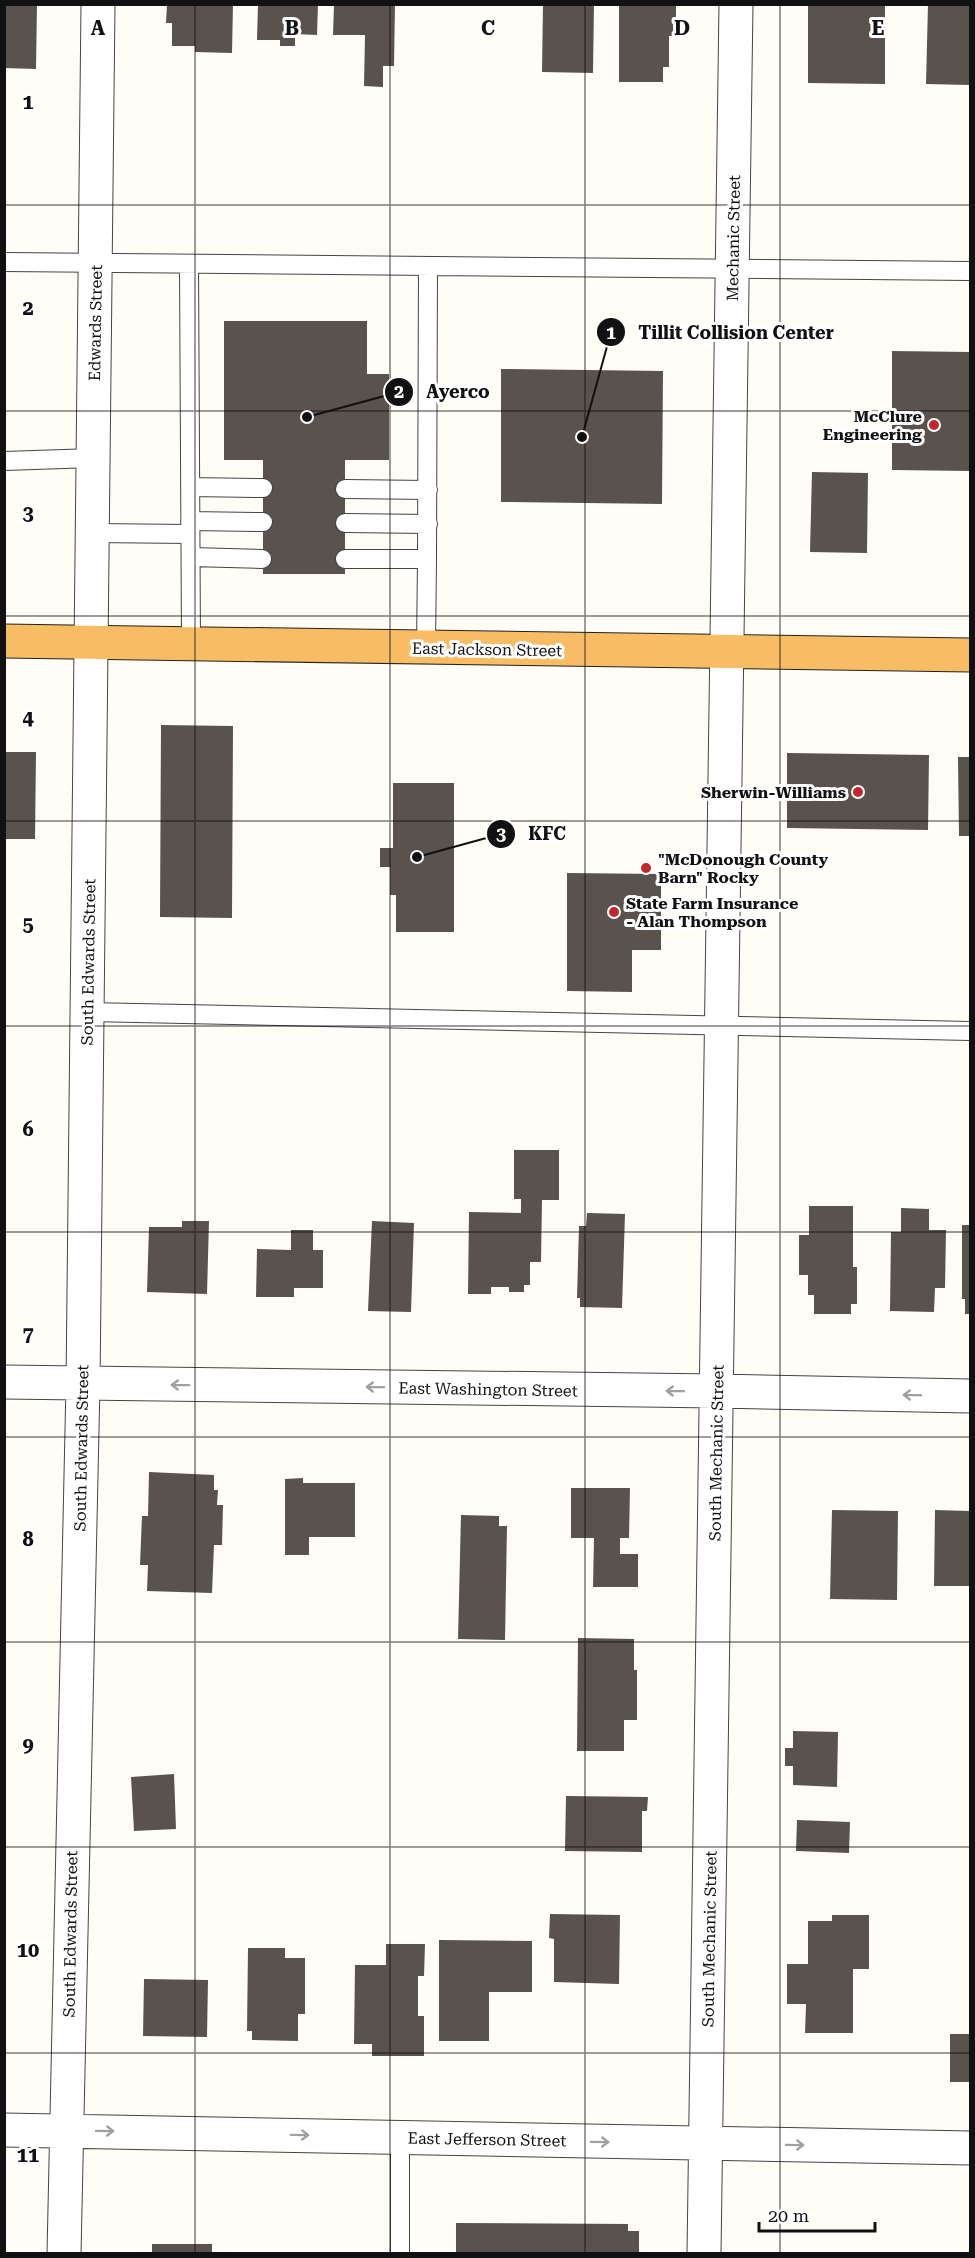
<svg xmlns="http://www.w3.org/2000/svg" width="975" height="2258" font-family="'Roboto Serif',serif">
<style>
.building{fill:#5a524d}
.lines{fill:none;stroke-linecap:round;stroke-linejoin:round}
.service-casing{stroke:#444;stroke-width:20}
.minor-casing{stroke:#444;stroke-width:35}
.trunk-casing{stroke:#222;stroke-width:35}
.service{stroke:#fff;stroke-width:18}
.minor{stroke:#fff;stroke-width:33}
.trunk{stroke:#f7bc64;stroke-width:33}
.oneway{stroke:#a0a0a0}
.grid{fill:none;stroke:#111;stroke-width:1.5;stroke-opacity:0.55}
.poi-dot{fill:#c4262e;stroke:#fff;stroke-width:2}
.labels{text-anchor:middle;stroke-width:6;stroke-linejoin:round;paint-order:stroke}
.street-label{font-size:16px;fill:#111;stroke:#fff}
.poi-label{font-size:16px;font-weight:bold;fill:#111;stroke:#fff;text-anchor:end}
.grid-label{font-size:20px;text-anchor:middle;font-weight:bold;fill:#111;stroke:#fff;stroke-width:6;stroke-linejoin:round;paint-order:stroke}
.leader{fill:none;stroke:#111;stroke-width:2}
.callout-dot{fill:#111;stroke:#fff;stroke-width:2}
.mark-label{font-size:18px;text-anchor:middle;font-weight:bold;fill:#fff}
.callout-label{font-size:18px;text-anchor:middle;font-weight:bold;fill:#111;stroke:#fff;stroke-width:6;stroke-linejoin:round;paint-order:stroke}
</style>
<rect width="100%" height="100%" fill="#fffdf5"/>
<path class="building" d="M4,4H37L36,69L4,68Z
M167,4H233L232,53L195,52V46H172V23H166Z
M258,4H318L317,35L295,34V46H280V40H257Z
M334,4H395L394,66H383V87L364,86L365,35H333Z
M543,4H594L593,73L542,72Z
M619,4H676V36H669V67H663V82H619Z
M808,4H885V84L808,83Z
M928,4H970V85L926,84Z
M224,321H367V374H389V460H345V574H263V460H224Z
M892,351L970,352V471L892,470Z
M501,369L663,371L662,504L501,502Z
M812,472L868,473L867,553L810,552Z
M161,725L233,726L232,918L160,917Z
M5,752H36L35,839H5Z
M787,753L929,755L928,830L787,828Z
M958,757H970V836H959Z
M393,783H454V932H396V895H390V867H380V848H393Z
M567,873L661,874V950H632V992L567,991Z
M514,1150H559V1200H542L541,1262H530V1285H524V1292H509V1287H491V1294H468L469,1212L521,1213V1199H514Z
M809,1206H853V1267H857V1304H851V1314H814V1295H808V1275H799V1235H809Z
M901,1208L929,1209V1230H946L945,1288H935L934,1312L890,1311L891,1232H901Z
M587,1213L625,1214L622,1308L580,1307V1298H577L579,1226H586Z
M182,1221H209L207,1294L147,1292L149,1227H182Z
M372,1221L414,1223L411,1312L368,1311Z
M962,1225H970V1314H965V1299H962Z
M291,1230H313V1250H323V1288H294V1297H256L257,1249L291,1250Z
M149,1472L214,1475V1490H218L217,1505H223L222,1545H214L212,1593L147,1591L148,1565H140L142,1516H148Z
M303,1478V1483H355V1537H309V1555H285V1479Z
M571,1488H630L629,1538H620V1554H638V1587H593L594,1538H571Z
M832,1510L898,1511L897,1600L830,1599Z
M935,1510L970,1511V1586H934Z
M461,1515L499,1516V1526H507L505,1640L458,1639Z
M578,1638L634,1639V1670H637V1720H624V1751H577Z
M793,1731L838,1732L837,1787L793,1785V1766H785V1748H793Z
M174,1774L176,1829L134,1831L131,1777Z
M566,1796L648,1797L647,1811H642V1852L565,1851Z
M797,1820L850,1822L849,1853L796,1851Z
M550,1914L620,1915L619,1984L554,1982V1939L549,1938Z
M832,1915H869V1969H853V2033H805L806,2004H787V1964H808V1921H832Z
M439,1940L532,1941V1992H489V2041H439Z
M386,1944H425L424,1976H418V2016H424V2056H372V2044H354L355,1965H386Z
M248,1948H285V1958H305V2014H298V2041L252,2040V2031H247Z
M144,1979L208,1980L207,2037L143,2036Z
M950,2034H970V2082H950Z
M456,2223L628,2224V2231H639V2254H456Z
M152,2244H212V2254H152Z"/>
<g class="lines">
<defs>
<path id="service" d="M4,262L970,271
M189,264L191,644
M4,461L94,458
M190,487L263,488
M345,489L428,490
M190,521L263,522
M345,523L428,524
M93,533L190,534
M191,557L262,559
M345,559H427L426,648
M427,559L428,266
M88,1012L970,1031
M400,2137V2254"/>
<path id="minor" d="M4,1382L717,1391L970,1396
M4,2130L970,2148
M64,2254L83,1384L98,4
M704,2254L736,4"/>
<path id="trunk" d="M4,641L970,655"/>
</defs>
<use href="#service" class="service-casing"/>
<use href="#minor" class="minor-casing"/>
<use href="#trunk" class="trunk-casing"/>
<use href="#service" class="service"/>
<use href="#minor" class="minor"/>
<use href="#trunk" class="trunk"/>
</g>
<defs><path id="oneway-shaft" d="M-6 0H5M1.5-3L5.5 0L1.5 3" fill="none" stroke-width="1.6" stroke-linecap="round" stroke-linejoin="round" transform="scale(1.5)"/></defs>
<g class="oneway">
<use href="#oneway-shaft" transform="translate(180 1385) rotate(-179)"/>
<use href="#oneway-shaft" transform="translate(375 1387) rotate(-179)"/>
<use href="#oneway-shaft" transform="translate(675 1391) rotate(-179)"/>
<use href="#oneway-shaft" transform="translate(912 1395) rotate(-179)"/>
<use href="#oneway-shaft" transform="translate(105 2131) rotate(1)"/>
<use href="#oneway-shaft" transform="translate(300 2135) rotate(1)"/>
<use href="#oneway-shaft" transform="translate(600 2142) rotate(1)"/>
<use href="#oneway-shaft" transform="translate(795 2145) rotate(1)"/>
</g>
<path class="grid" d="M195,4V2254M390,4V2254M585,4V2254M780,4V2254M4,205H970M4,411H970M4,616H970M4,821H970M4,1026H970M4,1232H970M4,1437H970M4,1642H970M4,1847H970M4,2053H970"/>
<g class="poi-dot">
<circle cx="934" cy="425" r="6"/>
<circle cx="858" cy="792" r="6"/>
<circle cx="646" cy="868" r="6"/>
<circle cx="614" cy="912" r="6"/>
</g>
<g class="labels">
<g class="street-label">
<text transform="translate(733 238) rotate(-89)" y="6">Mechanic Street</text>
<text transform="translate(95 323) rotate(-89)" y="6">Edwards Street</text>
<text transform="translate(487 649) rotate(1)" y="6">East Jackson Street</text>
<text transform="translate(88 962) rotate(-89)" y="6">South Edwards Street</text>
<text transform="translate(488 1389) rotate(1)" y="6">East Washington Street</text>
<text transform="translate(81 1448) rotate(-89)" y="6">South Edwards Street</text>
<text transform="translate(716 1453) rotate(-89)" y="6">South Mechanic Street</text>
<text transform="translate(70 1934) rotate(-89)" y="6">South Edwards Street</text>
<text transform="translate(709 1939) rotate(-89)" y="6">South Mechanic Street</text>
<text transform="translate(487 2139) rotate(1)" y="6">East Jefferson Street</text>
</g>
<g class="poi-label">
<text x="922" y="422">McClure<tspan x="922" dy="18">Engineering</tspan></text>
<text x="846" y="798">Sherwin-Williams</text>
<text x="658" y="865" text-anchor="start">"McDonough County<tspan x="658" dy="18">Barn" Rocky</tspan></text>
<text x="626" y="909" text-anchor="start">State Farm Insurance<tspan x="626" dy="18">- Alan Thompson</tspan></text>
</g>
</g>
<g class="grid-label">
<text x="98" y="35">A</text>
<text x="292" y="35">B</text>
<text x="488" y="35">C</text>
<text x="682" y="35">D</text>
<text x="878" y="35">E</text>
<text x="28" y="109">1</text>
<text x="28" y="315">2</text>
<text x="28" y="520">3</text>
<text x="28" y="725">4</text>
<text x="28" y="931">5</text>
<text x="28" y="1136">6</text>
<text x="28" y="1341">7</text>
<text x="28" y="1546">8</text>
<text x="28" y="1752">9</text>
<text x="28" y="1957">10</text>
<text x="28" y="2162">11</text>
</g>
<path class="leader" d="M582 437L611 332M307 417L399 392M417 857L501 834"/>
<g class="callout-dot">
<circle cx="582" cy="437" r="6"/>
<circle cx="307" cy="417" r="6"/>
<circle cx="417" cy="857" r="6"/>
<circle cx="611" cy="332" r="15"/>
<circle cx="399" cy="392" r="15"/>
<circle cx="501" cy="834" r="15"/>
</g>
<g class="mark-label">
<text x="611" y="339">1</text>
<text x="399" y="398">2</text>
<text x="501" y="840">3</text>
</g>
<g class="callout-label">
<text x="736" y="339">Tillit Collision Center</text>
<text x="458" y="398">Ayerco</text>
<text x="547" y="840">KFC</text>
</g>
<rect width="975" height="2258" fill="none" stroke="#111111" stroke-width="12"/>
<path d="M759 2222v9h116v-9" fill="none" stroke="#111111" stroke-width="3"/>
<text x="768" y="2222" font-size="18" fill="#111111" stroke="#ffffff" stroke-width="4.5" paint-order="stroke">20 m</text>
</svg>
